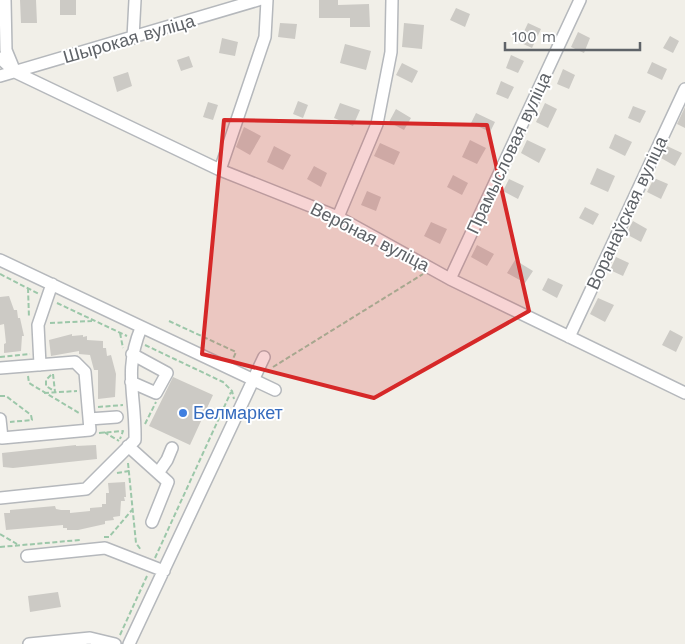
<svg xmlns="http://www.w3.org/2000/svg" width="685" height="644" font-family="'Work Sans',sans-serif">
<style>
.building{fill:#cccac5}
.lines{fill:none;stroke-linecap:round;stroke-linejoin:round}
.minor-casing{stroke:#b5b8bc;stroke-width:14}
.path{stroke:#9cc7a9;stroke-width:2;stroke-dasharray:5 2.5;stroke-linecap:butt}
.minor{stroke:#fff;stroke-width:11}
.marked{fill:#d62828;fill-opacity:0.2;stroke:#d62828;stroke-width:4;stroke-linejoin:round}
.shop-dot{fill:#3f7fe0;stroke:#fff;stroke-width:2}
.labels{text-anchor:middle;stroke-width:4;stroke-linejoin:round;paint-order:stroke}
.street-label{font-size:18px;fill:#5f6368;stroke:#fff}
.shop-label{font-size:18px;fill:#366cbe;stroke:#fff;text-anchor:start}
</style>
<rect width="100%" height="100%" fill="#f1efe8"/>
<path class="building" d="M20,0H36L37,23H21Z
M60,0H76V15H60Z
M319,0H338V5L369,4L370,27H350V18H319Z
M456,8L470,14L465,27L450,20Z
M280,23L297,24L295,39L278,37Z
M404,23L424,25L422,49L402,47Z
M528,23L541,29L532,48L519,42Z
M578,32L590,38L584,53L571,47Z
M670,36L679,41L673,53L663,48Z
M222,38L238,42L235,56L219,53Z
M345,44L371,51L366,70L340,63Z
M511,55L524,61L518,73L506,68Z
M189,56L193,67L181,71L177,60Z
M652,62L667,69L662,80L647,73Z
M402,63L418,71L412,83L396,75Z
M563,69L575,75L569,89L557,84Z
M128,72L132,86L117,92L113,77Z
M501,81L514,87L508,99L496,94Z
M298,101L308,105L303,118L293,114Z
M208,102L218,105L213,120L203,117Z
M340,103L360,110L353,126L334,118Z
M545,103L557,109L548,128L536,122Z
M633,106L646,111L640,123L628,118Z
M685,107V128L677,124Z
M396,109L411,118L404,130L389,122Z
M476,113L495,122L490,132L471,123Z
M244,127L261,136L250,155L236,147Z
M615,134L632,142L625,156L609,148Z
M470,140L486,148L477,164L462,157Z
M527,140L546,149L539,163L521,153Z
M380,143L400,152L394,165L374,156Z
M274,146L291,155L283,170L267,162Z
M667,146L682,153L675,166L661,158Z
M314,166L327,173L321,187L307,179Z
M597,168L615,176L608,192L590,184Z
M453,175L468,183L462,195L447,187Z
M654,178L668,184L661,199L647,192Z
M509,179L524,186L518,199L503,191Z
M367,191L381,197L376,211L361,205Z
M585,207L599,214L593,225L579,218Z
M633,221L647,229L641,242L626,234Z
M431,222L447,229L440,244L424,236Z
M477,245L494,254L487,266L471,257Z
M616,257L629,263L623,276L610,270Z
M515,260L533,271L525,283L507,273Z
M548,278L563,285L557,298L542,290Z
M9,296L14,310H17L18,318H20L24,336H22L21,351L4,353V344L6,343L4,324L0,325V297Z
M598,298L614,305L605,322L590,314Z
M670,330L683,337L676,352L662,345Z
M72,334V336L83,335V337L87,336V340L103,341V348H106L107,356L111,355L116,374L115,397L98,399V370H94L90,355L79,354V351L51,356L49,340Z
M173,377L213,395L190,445L149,426Z
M76,445V446L96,445L97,459L13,468L3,467L2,453Z
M125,482L126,497H124L125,501H121L120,516L113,517L114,520L105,521V524L78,530H67V528H63V525L6,530L4,513H10V510L55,506L56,509L61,510H70V513L90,511V508L102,507V504H106V493H109L108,483Z
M58,592L61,607L30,612L28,596Z"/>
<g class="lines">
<defs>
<path id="minor" d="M5,0L6,50L13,67
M133,38L135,0
M0,58L15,72L220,170L338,217L450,279L685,393
M0,76L258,0
M220,170L265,37L267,0
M338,217L377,124L391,52L392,0
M0,260L275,390
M450,279L580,0
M569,337L685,89
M40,365L38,325L52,284
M0,368L75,362L85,372L90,430L2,438L0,419
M131,382L156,393L167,373L132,354
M89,419L117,417
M128,446L168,482L152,522
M158,473L167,460L172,448
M0,498L86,489L135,440C136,395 123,372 141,328
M27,556L105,548L164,571
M29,644L90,638L115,644
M129,644L264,357"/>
</defs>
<use href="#minor" class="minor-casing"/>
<path class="path" d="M0,274L39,294
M28,288L29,318
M57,303L127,336
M169,321L236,352L233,359
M50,323L92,321
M120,333L123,348
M145,345L223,382L232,391L234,399
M0,357L30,354
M273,367L423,274
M53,374L55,392
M51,375L46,380V386L54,391
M28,376L29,383L79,413
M44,393L77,391
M0,396H6L31,415L32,420L10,422
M98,407L123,405
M145,424L156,402
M104,432L119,441
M99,433L123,431L120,439
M128,463L136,543L141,550
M117,473L129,471
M0,534L17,544
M104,537H109L132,510
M0,547L80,540
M155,558L231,392
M120,635L147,576"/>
<use href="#minor" class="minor"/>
</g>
<path class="marked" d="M224,120L487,125L529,311L374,398L202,354Z"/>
<circle class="shop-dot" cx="183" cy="413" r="5"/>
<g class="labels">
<g class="street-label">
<text transform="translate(129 39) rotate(-16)" y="6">Шырокая вуліца</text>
<text transform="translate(509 153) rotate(-65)" y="6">Прамысловая вуліца</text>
<text transform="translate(627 213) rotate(-65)" y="6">Воранаўская вуліца</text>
<text transform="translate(370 237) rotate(27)" y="6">Вербная вуліца</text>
</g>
<g class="shop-label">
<text x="193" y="419">Белмаркет</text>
</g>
</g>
<path d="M505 42v8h135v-8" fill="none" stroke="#5f6368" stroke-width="2.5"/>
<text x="512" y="42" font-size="15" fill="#5f6368" stroke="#ffffff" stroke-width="4" paint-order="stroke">100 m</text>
</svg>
